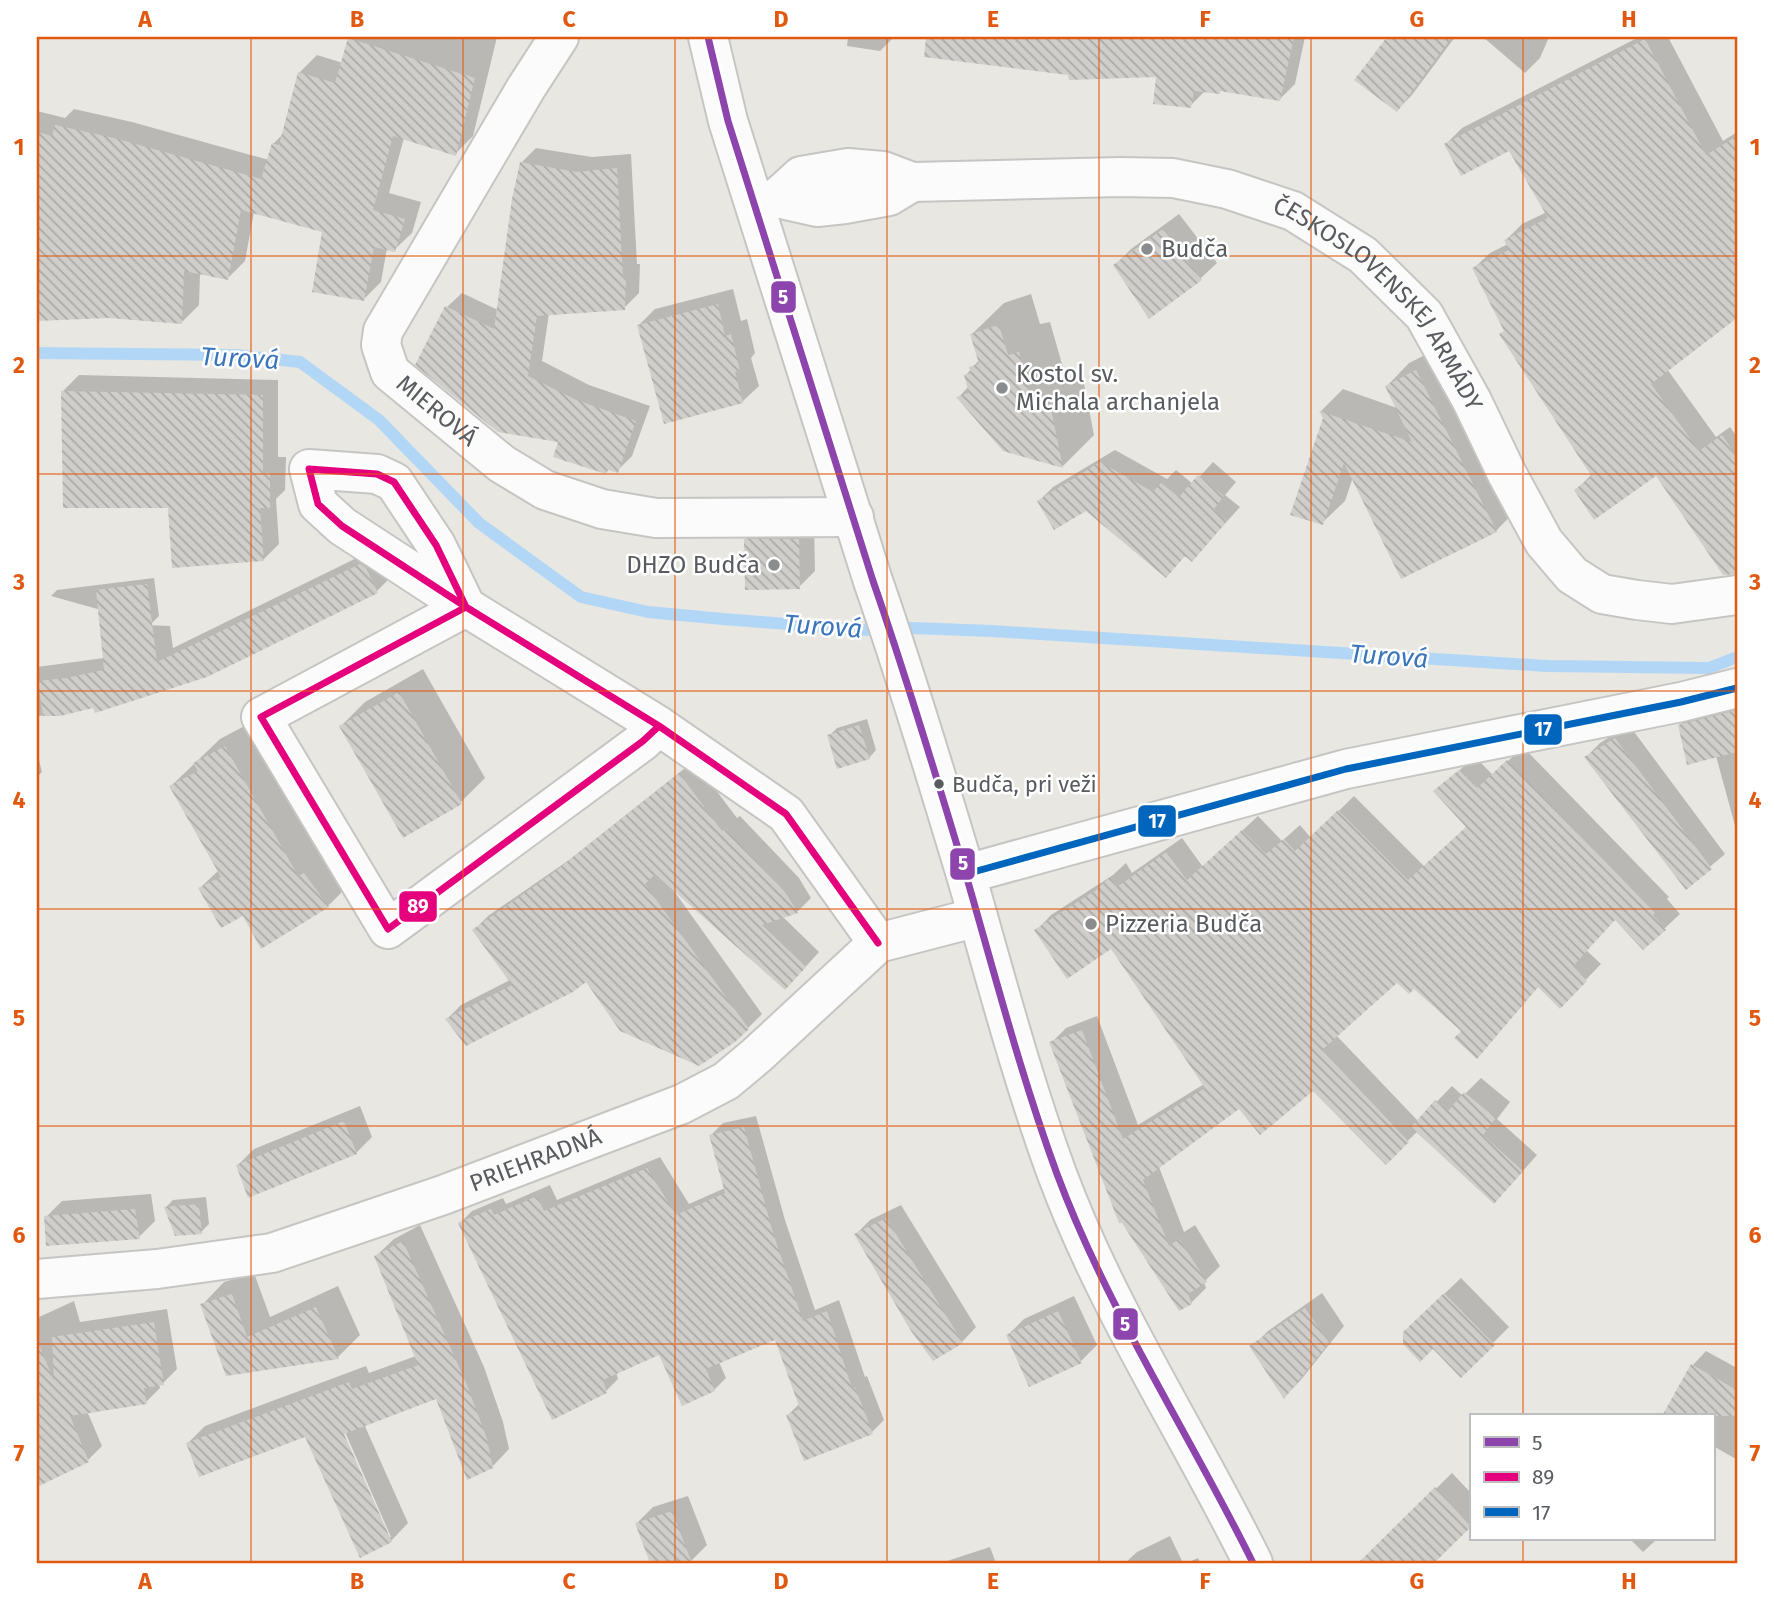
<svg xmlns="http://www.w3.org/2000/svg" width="1774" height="1600" font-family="'Fira Sans',sans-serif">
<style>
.shadow{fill:#0003;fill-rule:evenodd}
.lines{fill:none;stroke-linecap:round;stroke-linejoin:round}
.stream{stroke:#b2d7f6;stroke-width:12}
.building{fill:url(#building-back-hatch)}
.minor-casing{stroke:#c5c5c4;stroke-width:42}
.minor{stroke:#fcfbfb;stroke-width:38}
.bus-1-casing{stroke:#fff;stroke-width:12}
.bus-2-casing{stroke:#fff;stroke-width:12}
.bus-3-casing{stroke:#fff;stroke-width:12}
.bus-1{stroke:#8e44ad;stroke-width:7}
.bus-2{stroke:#e5007d;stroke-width:7}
.bus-3{stroke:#0065bd;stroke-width:7}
.grid{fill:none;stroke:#e15910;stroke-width:2;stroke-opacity:0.55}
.poi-dot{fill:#8a8c8e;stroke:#fff;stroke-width:2.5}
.bus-dot{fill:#585b60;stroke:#fff;stroke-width:2.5}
.labels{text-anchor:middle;stroke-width:5;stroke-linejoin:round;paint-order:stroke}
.bus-label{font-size:22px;fill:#585b60;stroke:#fff;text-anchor:start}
.poi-label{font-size:24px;fill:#585b60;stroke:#fff;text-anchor:start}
.street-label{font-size:24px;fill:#585b60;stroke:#fff}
.water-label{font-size:26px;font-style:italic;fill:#3a75bb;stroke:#fff}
.line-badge{stroke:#fff;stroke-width:2.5}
.badge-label{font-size:19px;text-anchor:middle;font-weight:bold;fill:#fff}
.neatline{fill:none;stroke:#e15910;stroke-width:2.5}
.grid-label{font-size:23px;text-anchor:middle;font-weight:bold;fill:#e15910}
</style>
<defs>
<pattern id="building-back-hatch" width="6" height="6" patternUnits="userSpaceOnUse" patternTransform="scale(1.75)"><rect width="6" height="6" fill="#cfcecb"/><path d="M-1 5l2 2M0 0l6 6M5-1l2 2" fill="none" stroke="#abaaa8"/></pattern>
</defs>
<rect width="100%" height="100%" fill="#e8e7e2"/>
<path class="shadow" d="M350,37H497L473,136L455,154L404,138L389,193L421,202L412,233L394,250L387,248L381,282L364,299L324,231L254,212L245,261L228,278L200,273L199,305L182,322L59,246L37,243V111L65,118L74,109L132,122L269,160L273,144L284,133L299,73L317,55L343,63Z
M848,37H894L880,51L847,46Z
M946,37H1305L1295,84L1279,100L1221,89L1206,90L1190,106L1158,76L1070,73L944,58Z
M1409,37H1455L1412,95L1397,110L1369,89Z
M1483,37H1549L1540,58L1525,73Z
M1639,37H1668L1723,141L1737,132V316L1667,369L1716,437L1730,427L1737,437V565L1724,573L1656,473L1576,490L1592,474L1506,330L1474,268L1490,253L1508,244L1506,240L1522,224L1547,212L1509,148L1446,144L1462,128Z
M536,148L592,157L631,154L637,264H640L639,293L624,308L549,313L542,361L589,385L650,406L632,456L617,471L560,441L447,307L462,293L498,310L522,162Z
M1179,214L1217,263L1201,278L1149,317L1115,265L1131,249Z
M733,289L741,321L747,319L755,353L751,358L759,386L742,402L639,325L655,309Z
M1031,294L1040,324L1050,322L1066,378L1082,373L1094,435L1063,466L1004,449L959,397L969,386L966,375L980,359L972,334L1004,303Z
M1439,348L1518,508L1496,531L1353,477L1345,501L1322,523L1324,418L1321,411L1343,389L1397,408L1387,386L1409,363Z
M79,375L278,380V457H286L285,490L276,499L279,544L263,560L169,506L63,391Z
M1115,450L1167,479L1176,470L1193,484L1213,462L1236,482L1225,495L1240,507L1192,560L1087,508L1039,501L1053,487Z
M761,524H814L815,571L799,587L745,540Z
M377,548L393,575L377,591L94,706L59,714L37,716V667L104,658L119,624L170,626L173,648Z
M154,578L159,616L151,624L51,596L57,590Z
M423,669L485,778L461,802L404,835L341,726L365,702Z
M1737,701V833L1716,756L1680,725L1694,711Z
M867,719L876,750L869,758L829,736L837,728Z
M250,723L352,882L328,906L262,947L244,914L200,888L219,870L171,786L220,739Z
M1629,725L1725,854L1686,887L1586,757L1600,743Z
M1523,747L1669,897L1667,899L1680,914L1665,928L1616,918L1586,950L1601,964L1574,992L1539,986L1477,1057L1464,1031L1414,987L1397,981L1336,1035L1418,1121L1452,1086L1463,1096L1481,1078L1510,1102L1497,1119L1537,1155L1509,1187L1418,1131L1386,1162L1314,1088L1239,1106L1159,1167L1184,1232L1195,1225L1220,1266L1204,1282L1206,1288L1191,1303L1051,1043L1066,1028L1097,1016L1138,1125L1204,1084L1111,947L1037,930L1051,915L1113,875L1126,863L1132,873L1182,838L1203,867L1258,816L1282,841L1300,825L1311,838L1354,796L1424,866L1468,826L1435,791L1475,757L1493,775Z
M37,752L42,772L37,777Z
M694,761L737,818L740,816L799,878L811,898L798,911L782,916L819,952L799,974L674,891L762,1014L748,1028L587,980L447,1019L461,1005L510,980L474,930L488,916L569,860Z
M360,1106L372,1137L356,1153L238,1165L254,1149Z
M756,1116L785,1220L815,1310L839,1300L865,1377L867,1376L884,1420L872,1432L788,1415L800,1403L776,1338L719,1362L726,1378L714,1390L660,1352L616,1372L618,1379L606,1391L460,1223L472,1211L503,1198L506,1204L550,1185L557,1200L660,1157L689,1204L725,1188L711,1135L723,1123Z
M151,1194L155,1221L139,1237L46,1217L62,1201Z
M206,1197L209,1224L201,1232L166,1207L173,1200Z
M901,1205L976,1327L962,1342L856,1234L870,1220Z
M420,1225L484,1367L503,1422L509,1449L492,1467L468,1478L437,1397L364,1424L408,1523L391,1541L361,1556L306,1435L200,1474L188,1443L205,1426L366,1366L369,1373L416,1356L376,1256L394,1239ZM342,1425L391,1537H387L339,1426Z
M254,1273L270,1317L338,1286L360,1335L338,1357L228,1374L202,1305L224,1282Z
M1461,1278L1509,1327L1461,1375L1421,1316Z
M1322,1293L1344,1326L1300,1381L1285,1396L1252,1347L1268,1331Z
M1074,1296L1097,1345L1081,1361L1008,1335L1024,1319Z
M74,1301L80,1322L167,1309L177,1369L163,1383L159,1384L160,1388L146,1402L87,1411L102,1446L88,1460L37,1485V1318Z
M1706,1351L1737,1368L1736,1459L1713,1446V1416H1664L1693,1365Z
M1452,1473L1471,1493V1524L1431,1563H1380L1370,1554Z
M688,1496L707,1545L691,1561L686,1563H652L637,1523L653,1507Z
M1170,1536L1183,1563H1125L1137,1552Z
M1630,1539H1657L1643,1552Z
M990,1547L996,1563H945L947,1561Z
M1198,1558L1200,1563H1187Z"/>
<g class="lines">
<path class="stream" d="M37,353L236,355L300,362L379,420L479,523L581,597L648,612L723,619L863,630L911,628L992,631L1547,666L1709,668L1737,657"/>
</g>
<path class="building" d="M926,37H1294L1280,101L1220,91V94L1194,91L1191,108L1153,104L1156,77L1069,80L1068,75L924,57Z
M1387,37H1452L1397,112L1354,80Z
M348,38L475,78L456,156L393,136L373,210L405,219L395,252L374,247L364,301L312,292L322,232L241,210L228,280L184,271L182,324L109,318L37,321V132L52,136L55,125L114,138L261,179L272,143L279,145L298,72L335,83Z
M1645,39L1706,155L1737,136V318L1651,384L1699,451L1722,435L1737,457V574L1723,575L1656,476L1594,520L1574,490L1592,477L1499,334L1504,331L1472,268L1509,250L1504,240L1548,218L1509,151L1461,176L1444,144Z
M520,162L576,172L617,168L623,278H626L625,310L537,316L528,376L574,399L636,421L618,473L608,470L606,474L553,457L558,442L498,432L415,365L445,306L494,329L512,199Z
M1163,229L1202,280L1149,319L1113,265Z
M718,304L725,336L731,334L740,371L735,372L743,403L664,424L637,325Z
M999,325L1008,355L1019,352L1034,408L1050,404L1063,468L1003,451L956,397L969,393L964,375L971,373L969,367L979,364L970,334Z
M1416,370L1497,532L1401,579L1344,463L1323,525L1290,515L1323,418L1319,411L1412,442L1385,386Z
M61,391L263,395V473H270V508H260L264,561L172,568L168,508H63Z
M1100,462L1153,492L1161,483L1179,497L1198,475L1224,496L1213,510L1227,521L1192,562L1185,556L1166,578L1086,511L1054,530L1037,501Z
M744,539H799L800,589L745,590Z
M360,564L366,568L378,593L207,677L95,713L93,708L60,716H43L38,681L66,678L104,670L96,590L147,584L157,662Z
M399,692L462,804L403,838L339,726Z
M1737,710V752L1687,765L1678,725Z
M859,725L870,759L837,769L827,735Z
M1615,738L1712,869L1686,890L1584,757Z
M225,746L298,876L304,873L329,907L261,949L243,916L221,928L198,888L221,877L169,786L198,771L193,763Z
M1507,760L1655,913L1653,915L1666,930L1643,950L1615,920L1573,966L1587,981L1560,1009L1538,987L1477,1059L1454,1038L1461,1031L1414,989L1409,994L1397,983L1322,1050L1409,1142L1386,1165L1313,1091L1260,1135L1239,1109L1143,1180L1169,1246L1179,1239L1207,1282L1188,1294L1192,1304L1179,1311L1122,1223H1119L1049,1042L1082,1030L1123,1139L1205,1088L1111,949L1067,979L1034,930L1096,890L1110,877L1117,887L1166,852L1187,880L1242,830L1266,854L1284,839L1295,851L1338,810L1408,880L1466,827L1433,791L1459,770L1477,788Z
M679,773L722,831L725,828L785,892L798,913L762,925L806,967L785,990L655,874L645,884L749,1029L735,1042L699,1066L620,1031L586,982L573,992L466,1046L445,1019L512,985L472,930L553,873Z
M1464,1092L1496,1118L1483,1135L1523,1171L1494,1204L1411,1127L1435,1100L1448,1111Z
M344,1121L357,1154L248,1198L236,1165Z
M744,1127L773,1233L803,1321L827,1311L852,1388L855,1387L873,1434L804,1461L786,1415L800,1409L775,1340L706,1369L715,1391L682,1406L659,1355L603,1380L607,1393L552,1420L458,1223L491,1209L494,1215L537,1196L544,1211L647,1168L676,1215L725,1193L709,1135Z
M199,1204L202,1234L175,1236L164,1207Z
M135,1209L140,1239L46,1246L44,1216Z
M886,1218L963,1343L933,1361L911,1331L854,1234Z
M403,1241L467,1385L487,1439L493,1468L467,1480L436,1399L344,1434L392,1542L360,1558L305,1437L199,1477L186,1443L349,1382L352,1389L418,1365L374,1256Z
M1444,1293L1495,1345L1461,1378L1433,1349L1420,1362L1403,1344V1332Z
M232,1294L247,1337L316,1307L339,1359L226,1376L200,1304Z
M1305,1308L1329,1343L1284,1399L1249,1346Z
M1058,1311L1082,1363L1029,1387L1006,1335Z
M154,1322L164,1385L144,1388L147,1404L70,1416L89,1462L37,1487V1340L54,1381L52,1337Z
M1691,1364L1737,1390V1416H1662Z
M1435,1487L1471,1527L1434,1563H1358Z
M672,1511L692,1563H650L635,1523Z"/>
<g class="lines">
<defs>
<g id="minor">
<path id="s1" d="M559,37L526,88L383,331L381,345L390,372L502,464L545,490L602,509L656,518L854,517"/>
<path d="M708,37L728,121L873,581C907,678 936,776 966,875C995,975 1021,1076 1057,1174C1108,1311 1189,1433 1253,1563"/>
<path id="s2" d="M777,198L801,176L848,168L883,171L912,182L1120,177L1173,178L1227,189L1293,211L1363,255L1424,315L1472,401L1507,474L1544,542L1572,575L1602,594L1637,600L1672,604L1737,595"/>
<path d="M760,202L777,198L817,207L845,204L889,196L912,182"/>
<path d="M659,726L643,741L388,929L261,717L466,607L342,526L318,504L309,469L377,474L394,482L436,545L466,607L659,726L786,814L878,943"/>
<path d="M966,874L1346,769L1681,702L1737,688"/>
<path id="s3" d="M37,1279L157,1269L272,1253L443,1195L682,1104L726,1081L757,1055L878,943L978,917"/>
</g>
</defs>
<use href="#minor" class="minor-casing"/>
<use href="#minor" class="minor"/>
<defs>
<path id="bus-1" d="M708,37L728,121L873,581C907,678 936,776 966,875C995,975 1021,1076 1057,1174C1108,1311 1189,1433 1253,1563"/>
<path id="bus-2" d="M659,726L643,741L388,929L261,717L466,607L342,526L318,504L309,469L377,474L394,482L436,545L466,607L659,726L786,814L878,943"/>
<path id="bus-3" d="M966,874L1346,769L1681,702L1737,688"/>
</defs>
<use href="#bus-1" class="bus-1-casing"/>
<use href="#bus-2" class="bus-2-casing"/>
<use href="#bus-3" class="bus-3-casing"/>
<use href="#bus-1" class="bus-1"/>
<use href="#bus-2" class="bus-2"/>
<use href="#bus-3" class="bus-3"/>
</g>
<path class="grid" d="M251,37V1563M463,37V1563M675,37V1563M887,37V1563M1099,37V1563M1311,37V1563M1523,37V1416M37,256H1737M37,474H1737M37,691H1737M37,909H1737M37,1126H1737M37,1344H1737M1523,1539V1563"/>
<g class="poi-dot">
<circle cx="1147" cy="249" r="7"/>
<circle cx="1002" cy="388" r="7"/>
<circle cx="774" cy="565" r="7"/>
<circle cx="1091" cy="924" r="7"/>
</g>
<circle class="bus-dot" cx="939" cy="784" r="6"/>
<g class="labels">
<g class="bus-label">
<text x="952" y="792">Budča, pri veži</text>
</g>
<g class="poi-label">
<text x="1161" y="257">Budča</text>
<text x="1016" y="382">Kostol sv.<tspan x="1016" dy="28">Michala archanjela</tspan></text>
<text x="760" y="573" text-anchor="end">DHZO Budča</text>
<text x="1105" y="932">Pizzeria Budča</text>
</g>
<g class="street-label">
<text dy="8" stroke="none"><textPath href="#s2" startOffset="660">ČESKOSLOVENSKEJ ARMÁDY</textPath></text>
<text dy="8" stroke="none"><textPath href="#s1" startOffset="446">MIEROVÁ</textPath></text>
<text dy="8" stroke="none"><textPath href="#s3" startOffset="516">PRIEHRADNÁ</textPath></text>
</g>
<g class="water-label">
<text transform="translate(240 358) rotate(3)" y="9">Turová</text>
<text transform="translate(823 626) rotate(4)" y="9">Turová</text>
<text transform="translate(1389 656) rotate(4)" y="9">Turová</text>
</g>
</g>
<g class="line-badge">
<rect x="770" y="280" width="27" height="34" rx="7" fill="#8e44ad"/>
<rect x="1523" y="713" width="40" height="33" rx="7" fill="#0065bd"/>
<rect x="1137" y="804" width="40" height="34" rx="7" fill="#0065bd"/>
<rect x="949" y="847" width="27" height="34" rx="7" fill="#8e44ad"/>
<rect x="398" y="890" width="40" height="33" rx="7" fill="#e5007d"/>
<rect x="1112" y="1307" width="27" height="34" rx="7" fill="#8e44ad"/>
</g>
<g class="badge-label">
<text x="783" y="304">5</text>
<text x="1543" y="736">17</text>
<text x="1157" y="828">17</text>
<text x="963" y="870">5</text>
<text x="418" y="913">89</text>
<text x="1125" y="1331">5</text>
</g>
<rect width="1774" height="1600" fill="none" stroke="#ffffff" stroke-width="77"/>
<rect x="1470" y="1414" width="245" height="126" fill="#ffffff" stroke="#bcbdbf" stroke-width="2"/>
<rect x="1484" y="1437" width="35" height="10" fill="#8e44ad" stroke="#bcbdbf" stroke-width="2"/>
<text x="1532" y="1450" font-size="21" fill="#585b60">5</text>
<rect x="1484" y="1472" width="35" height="10" fill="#e5007d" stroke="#bcbdbf" stroke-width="2"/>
<text x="1532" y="1484" font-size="21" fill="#585b60">89</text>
<rect x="1484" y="1507" width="35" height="10" fill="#0065bd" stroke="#bcbdbf" stroke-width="2"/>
<text x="1532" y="1520" font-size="21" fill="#585b60">17</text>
<rect x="38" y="38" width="1698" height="1524" class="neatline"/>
<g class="grid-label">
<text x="145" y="27">A</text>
<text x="357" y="27">B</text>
<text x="569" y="27">C</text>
<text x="781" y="27">D</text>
<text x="993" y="27">E</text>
<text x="1205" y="27">F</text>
<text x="1417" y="27">G</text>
<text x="1629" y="27">H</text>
<text x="19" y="155">1</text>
<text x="1755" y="155">1</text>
<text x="19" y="373">2</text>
<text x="1755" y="373">2</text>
<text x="19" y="590">3</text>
<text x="1755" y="590">3</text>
<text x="19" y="808">4</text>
<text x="1755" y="808">4</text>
<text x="19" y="1026">5</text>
<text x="1755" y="1026">5</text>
<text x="19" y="1243">6</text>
<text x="1755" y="1243">6</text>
<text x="19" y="1461">7</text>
<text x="1755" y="1461">7</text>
<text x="145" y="1589">A</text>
<text x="357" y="1589">B</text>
<text x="569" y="1589">C</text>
<text x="781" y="1589">D</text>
<text x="993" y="1589">E</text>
<text x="1205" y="1589">F</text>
<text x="1417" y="1589">G</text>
<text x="1629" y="1589">H</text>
</g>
</svg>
